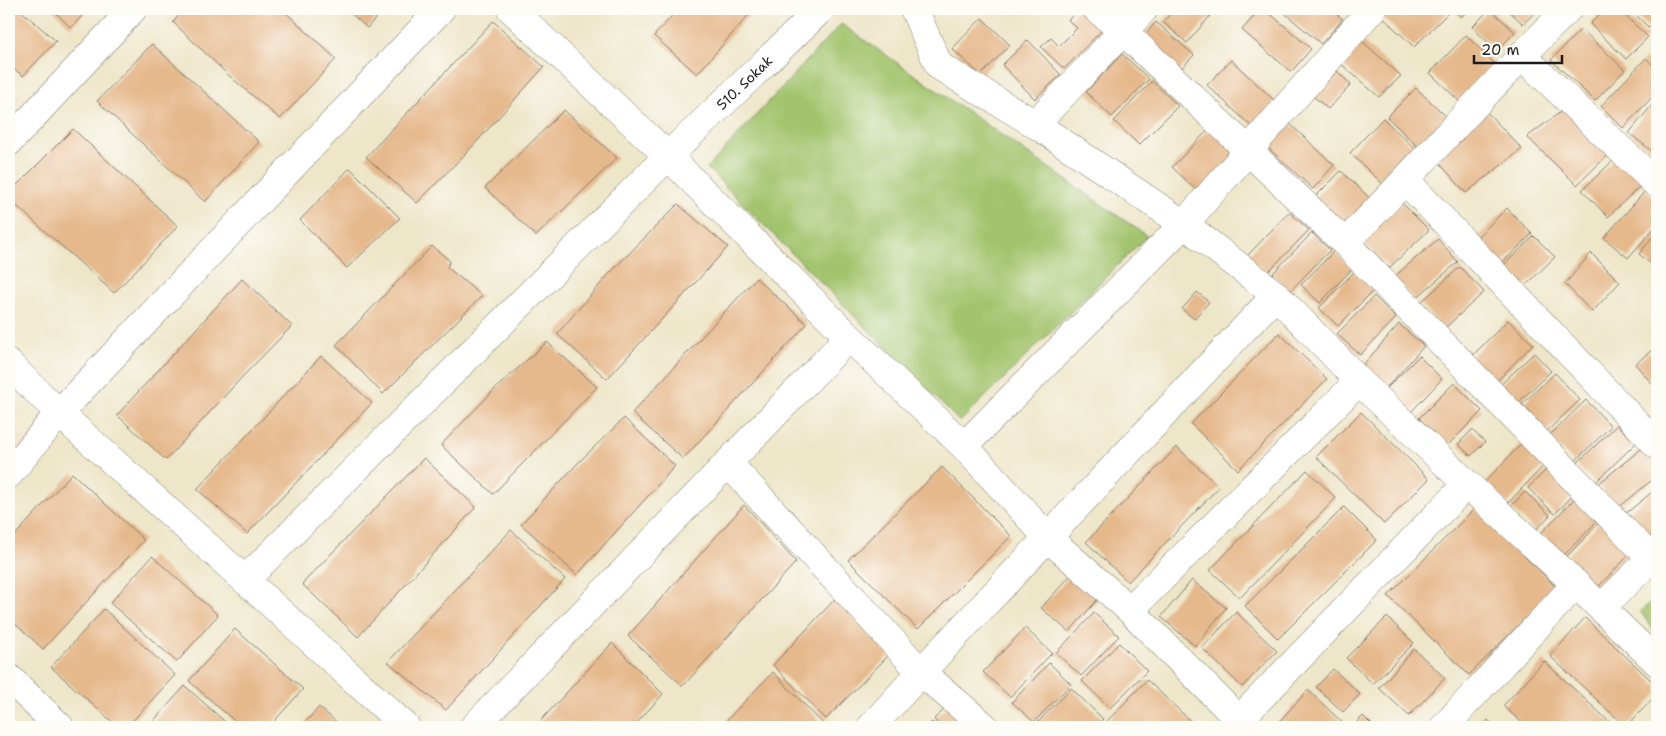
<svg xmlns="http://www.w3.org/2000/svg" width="1666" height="736" font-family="'Shantell Sans',sans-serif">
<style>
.green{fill:#a2c46d;stroke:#5f7044}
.building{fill:#e6b98d}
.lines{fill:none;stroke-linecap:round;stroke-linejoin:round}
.minor-casing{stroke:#858172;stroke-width:29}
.minor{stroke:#fff;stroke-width:28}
.labels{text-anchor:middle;stroke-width:4;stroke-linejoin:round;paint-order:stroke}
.street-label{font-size:14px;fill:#1c1c1c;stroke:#fdfcf7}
</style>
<rect width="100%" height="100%" fill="#fdfcf7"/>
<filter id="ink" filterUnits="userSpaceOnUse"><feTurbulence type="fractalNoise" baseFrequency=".02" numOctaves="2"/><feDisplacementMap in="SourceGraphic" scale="10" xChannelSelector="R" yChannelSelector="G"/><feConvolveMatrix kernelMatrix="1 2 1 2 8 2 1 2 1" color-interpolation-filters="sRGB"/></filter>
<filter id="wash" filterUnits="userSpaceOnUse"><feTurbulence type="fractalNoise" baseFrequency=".0096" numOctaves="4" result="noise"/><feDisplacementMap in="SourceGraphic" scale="20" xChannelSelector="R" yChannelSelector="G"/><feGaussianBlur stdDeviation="1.12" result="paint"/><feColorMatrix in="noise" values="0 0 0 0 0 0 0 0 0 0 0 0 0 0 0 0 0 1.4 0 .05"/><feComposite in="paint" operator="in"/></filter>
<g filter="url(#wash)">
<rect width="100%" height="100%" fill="#eee6c9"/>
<path class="green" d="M841,24L1147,236L960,422L707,168Z
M1657,598V635L1640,611Z"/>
<g id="blocks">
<path class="building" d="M9,9H19L56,41L23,76L9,65Z
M52,9H88L71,28Z
M185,9H282L336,59L280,119L226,73L173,22Z
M346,9H384L367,28Z
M678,9H754L697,74L654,36Z
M1175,9H1202L1210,16L1187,43L1163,22Z
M1260,9H1265L1311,49L1291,72L1242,30Z
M1280,9H1330L1343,19L1321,44Z
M1382,9H1442L1447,14L1414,47L1378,13Z
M1452,9H1470L1461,17Z
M1490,9L1515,32L1497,51L1472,27Z
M1507,9H1538L1523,24Z
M1605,9H1618L1648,37L1626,59L1590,24Z
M1630,9H1657V19L1649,28Z
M1078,10L1101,31L1064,69L1041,47L1051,38L1059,46L1077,28L1068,20Z
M982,18L1010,45L981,75L952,49Z
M493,21L544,67L472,147L417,203L366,157Z
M1156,22L1194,55L1175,75L1137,43Z
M1581,29L1625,70L1595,101L1551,60Z
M1466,35L1496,65L1460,102L1430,73Z
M1028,40L1061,75L1035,99L1002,65Z
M1362,41L1401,76L1379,97L1341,64Z
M152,44L259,142L205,202L97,101Z
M1122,54L1149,79L1112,117L1086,92Z
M1646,58L1657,69V92L1623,128L1601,106Z
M1231,60L1275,101L1251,126L1207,85Z
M1337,71L1351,85L1328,109L1313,96Z
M1152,81L1178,106L1139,145L1114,121Z
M1416,88L1450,120L1421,150L1387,117Z
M1657,99V147L1653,152L1629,133Z
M1567,107L1613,150L1577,185L1527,137Z
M564,110L617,158L536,236L485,188Z
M1487,112L1522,149L1466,193L1434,157Z
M1383,118L1418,152L1385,186L1350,153Z
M1289,123L1334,165L1313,189L1267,147Z
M1210,128L1238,155L1200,194L1172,167Z
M73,129L178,226L114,293L9,199V193Z
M1618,156L1644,182L1608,217L1582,190Z
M350,168L400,218L347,268L300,220Z
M1341,171L1373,201L1346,229L1314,198Z
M1646,190L1657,200V225L1628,258L1604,238Z
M1402,203L1429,230L1389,268L1363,241Z
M678,204L728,247L607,379L557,334L609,274Z
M1507,208L1532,234L1501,264L1475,239Z
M1289,212L1309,230L1266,274L1247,256Z
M1657,231V269L1639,254Z
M1312,233L1330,250L1290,291L1272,274Z
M1534,236L1555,257L1524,287L1503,266Z
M1438,239L1458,262L1414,300L1394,277Z
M432,246L450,261L447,267L482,296L383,394L336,345Z
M1334,251L1353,268L1320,303L1301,285Z
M1591,253L1620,282L1592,312L1565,284Z
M1460,267L1484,292L1444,329L1420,303Z
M1354,272L1374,290L1338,326L1319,308Z
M756,278L807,324L683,459L632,413Z
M242,279L292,326L243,376L166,460L117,415Z
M1197,292L1209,302L1194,319L1182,309Z
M1374,296L1396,318L1360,355L1337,334Z
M1508,320L1533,344L1493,385L1468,360Z
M1399,324L1424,346L1386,388L1362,366Z
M1279,333L1327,379L1238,470L1191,424Z
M547,342L597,387L493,494L441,445L495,389Z
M1657,346V383L1654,386L1635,364Z
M1534,353L1551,371L1515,406L1497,388Z
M321,356L372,403L247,534L197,489Z
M1419,356L1442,379L1409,414L1385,390Z
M1555,373L1580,400L1547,431L1522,404Z
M1454,383L1482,411L1447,446L1419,418Z
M1586,400L1611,426L1574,462L1549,436Z
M1361,412L1429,479L1384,524L1316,457Z
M624,418L675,466L577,575L521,524L577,464Z
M1617,425L1636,443L1595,483L1576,464Z
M1472,430L1485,442L1471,456L1458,444Z
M1522,443L1544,465L1508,503L1485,482Z
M1647,444L1657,457V476L1618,508L1598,484Z
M1177,447L1219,487L1128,582L1086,542Z
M424,458L476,507L358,637L302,584Z
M1550,466L1576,492L1555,514L1528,488Z
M942,467L1011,536L918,629L848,560Z
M1307,470L1336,498L1240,598L1210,570Z
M72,473L144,540L43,649L9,618V542Z
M1657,488V531L1645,541L1624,515Z
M1525,492L1550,515L1535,531L1510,507Z
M1578,495L1601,517L1564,555L1541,533Z
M744,505L796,562L683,686L628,636Z
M1344,507L1377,540L1278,639L1245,606Z
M1475,508L1556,587L1469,675L1388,596Z
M1602,520L1634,550L1597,588L1566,557Z
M511,530L565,579L446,710L388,662Z
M152,556L218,615L177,662L110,603Z
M1071,575L1098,599L1069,632L1041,608Z
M1192,580L1226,608L1195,646L1161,617Z
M835,599L889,655L826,719L773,665Z
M104,609L175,675L127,727H118L51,667Z
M1236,612L1277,651L1242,687L1202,648Z
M1094,613L1119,636L1081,676L1056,653Z
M1387,617L1414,643L1373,684L1346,658Z
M1585,618L1657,686V694L1626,727L1550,656Z
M1025,628L1052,653L1010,697L983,672Z
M235,629L303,689L269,727H241L189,681Z
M612,643L663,694L633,727H535Z
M1119,643L1147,671L1110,708L1082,681Z
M1414,649L1445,678L1409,716L1379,688Z
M1544,661L1615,727H1527L1503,706Z
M1049,663L1071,684L1034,722L1012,702Z
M1333,669L1360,694L1343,712L1316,687Z
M773,672L826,727H720Z
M1147,680L1197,727H1101Z
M185,686L231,727H148Z
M1071,688L1103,719L1095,727H1033Z
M1308,690L1344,724L1340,727H1274Z
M319,707L342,727H301Z
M947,707L965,727H941L934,719Z
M1363,716L1374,727H1352Z
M1488,720L1496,727H1481Z
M932,722L936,727H926Z"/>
</g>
</g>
<g filter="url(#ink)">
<use href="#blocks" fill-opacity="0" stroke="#858172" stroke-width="1"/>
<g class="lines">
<defs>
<g id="minor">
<path d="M511,9L668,156L849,337L964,446L1048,538L1130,610L1246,727"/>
<path d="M914,9L939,66L1035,124L1184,224L1276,295L1359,381L1467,484L1576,584L1657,662"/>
<path d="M1097,9L1122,30L1345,243L1651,558"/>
<path d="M1521,55L1657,184"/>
<path d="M1035,124L1144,9"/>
<path d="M9,142L133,9"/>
<path d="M1406,181L1657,445"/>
<path d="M1345,243C1420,166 1491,85 1568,9"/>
<path d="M9,364L59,413L245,580L406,727"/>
<path d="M964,446L1184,224L1372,9"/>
<path d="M728,463L921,672L985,727"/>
<path d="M9,474L59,413L441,9"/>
<path id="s1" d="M245,580L668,156L821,9"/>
<path d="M1601,608L1657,553"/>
<path d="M1130,610L1359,381"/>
<path d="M9,678L60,727"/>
<path d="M474,727L849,337"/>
<path d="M871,727L921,672L1276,295"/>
<path d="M1232,727L1467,484"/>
<path d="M1444,727L1576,584"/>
</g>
</defs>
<use href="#minor" class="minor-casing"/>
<use href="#minor" class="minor"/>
</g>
</g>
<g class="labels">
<g class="street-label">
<text dy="5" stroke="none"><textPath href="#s1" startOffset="705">510. Sokak</textPath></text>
</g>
</g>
<rect width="1666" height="736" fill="none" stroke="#fdfcf7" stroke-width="30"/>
<path d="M1474 55v8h88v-8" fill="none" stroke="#1c1c1c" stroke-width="2.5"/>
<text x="1481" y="55" font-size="15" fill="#1c1c1c" stroke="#fdfcf7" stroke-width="4" paint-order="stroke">20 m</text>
</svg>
